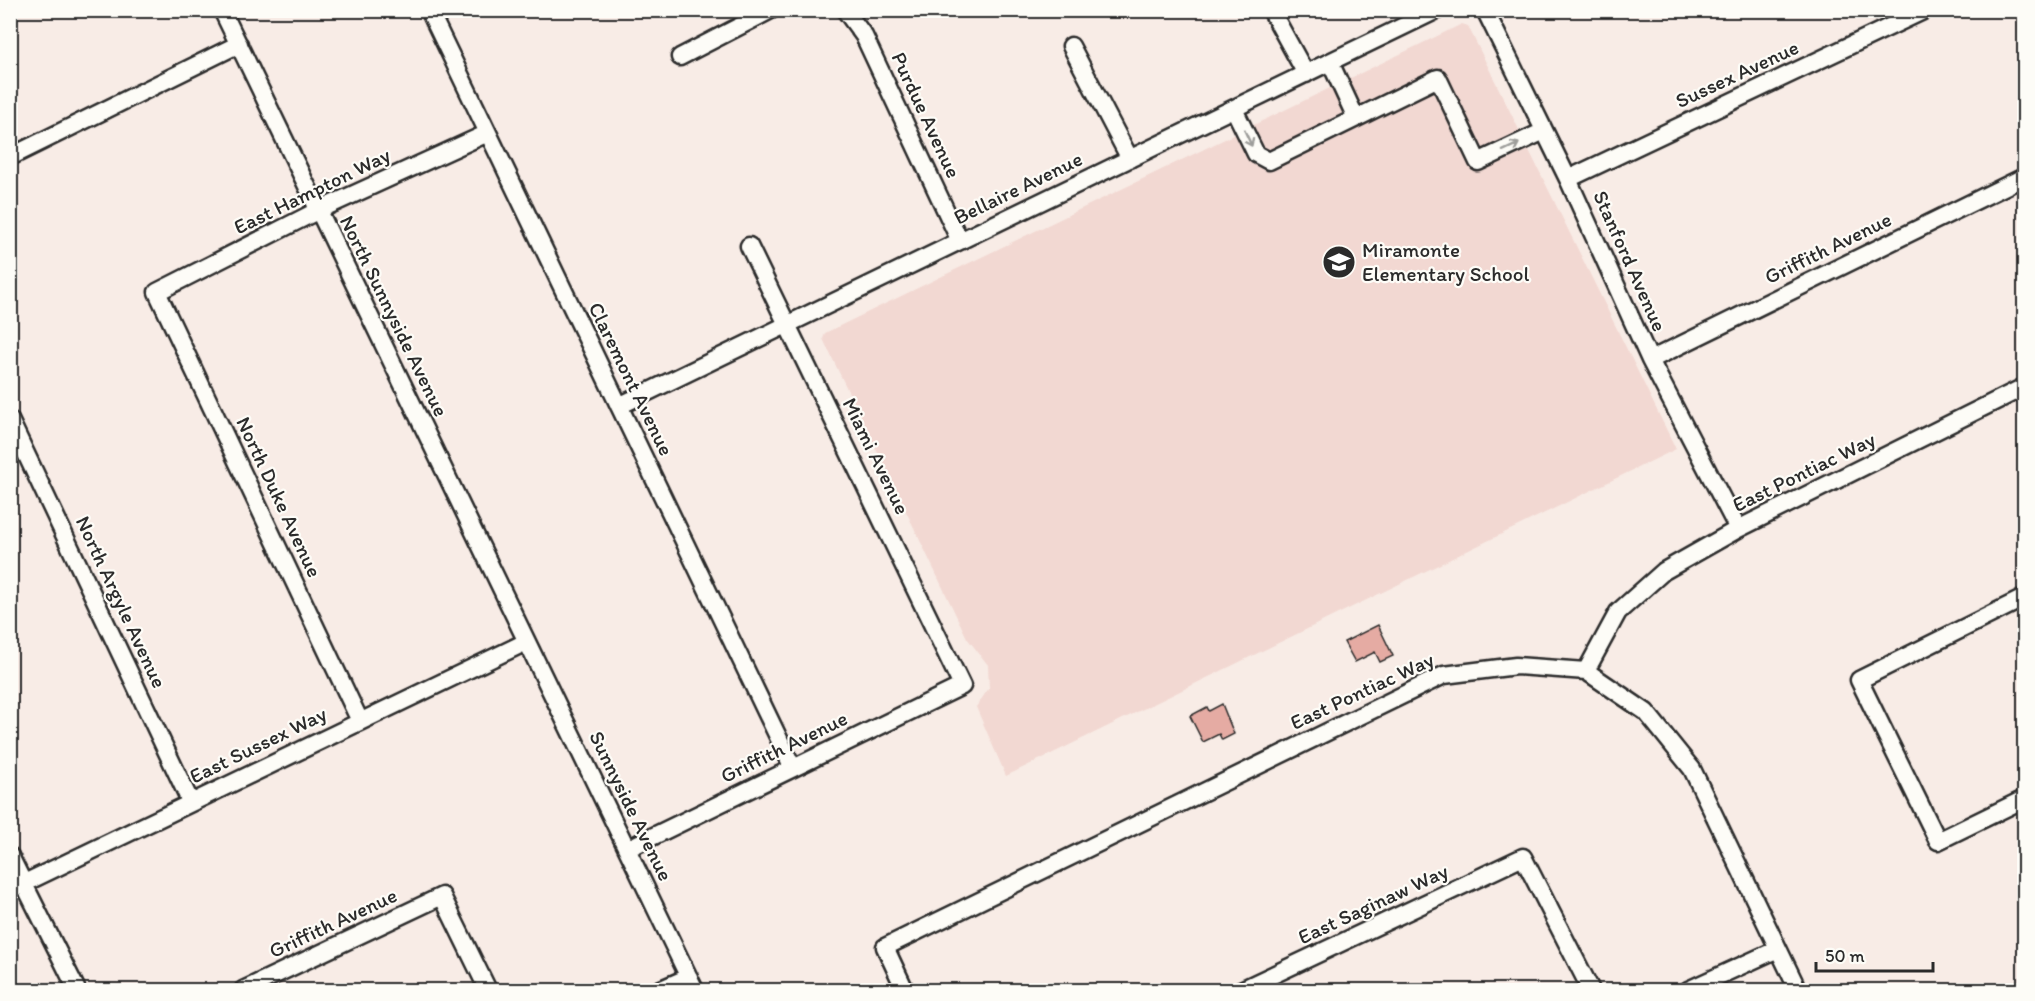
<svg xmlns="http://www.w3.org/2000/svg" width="2035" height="1001" font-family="Itim,sans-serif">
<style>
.built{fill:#f2d8d2}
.building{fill:#e5aba3;stroke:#2b2b2b;stroke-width:1.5}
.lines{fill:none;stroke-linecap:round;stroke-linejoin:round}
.minor-casing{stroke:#2b2b2b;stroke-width:21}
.minor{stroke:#fdfcf7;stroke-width:16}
.oneway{stroke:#9e9e9b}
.labels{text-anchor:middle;stroke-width:4.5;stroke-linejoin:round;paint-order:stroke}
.street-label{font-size:21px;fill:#2b2b2b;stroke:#fdfcf7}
.poi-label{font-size:21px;fill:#2b2b2b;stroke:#fdfcf7;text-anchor:start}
</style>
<rect width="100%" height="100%" fill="#f8ece6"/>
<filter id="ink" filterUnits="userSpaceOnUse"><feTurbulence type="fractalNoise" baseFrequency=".0167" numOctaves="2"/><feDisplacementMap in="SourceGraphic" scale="12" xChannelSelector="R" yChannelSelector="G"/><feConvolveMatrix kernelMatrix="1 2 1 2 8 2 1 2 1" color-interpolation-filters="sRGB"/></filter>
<g filter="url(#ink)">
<path class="built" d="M1462,24L1468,26L1676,449L1006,776L976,707L989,688L988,665L967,638L823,339L825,333Z"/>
<path class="building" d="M1378,625L1393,656L1380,662L1375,652L1355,662L1344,642Z
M1222,704L1234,734L1222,740L1219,734L1203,742L1190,716L1207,707L1209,711Z"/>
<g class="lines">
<defs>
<path id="minor" d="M222,10L695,990
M429,10L793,768
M845,10L864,36L960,241
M1271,10L1306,74
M1485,10L1568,179L1650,360L1738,529
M1071,46L1130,159
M680,57L771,10
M1330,62L1356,118
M1234,109L1256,154L1269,161L1438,78L1478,162L1544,131
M10,157L239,44
M1568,179L1925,10
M1650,360L2024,177
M619,406L1437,10
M10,420L191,803
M2024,598L1859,680L1938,841L2024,799
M1586,671L1618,612L1664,571L1738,529L2024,387
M360,721L157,292L319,210L488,133
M627,849L962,686L749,246
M10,856L77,990
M10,890L526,642
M243,990L442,896L488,990
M659,990L689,977
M905,990L885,947L1444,675L1516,666L1586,671L1646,712L1692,769L1798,990
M1241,990L1523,857L1591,990
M1688,990L1778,949"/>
</defs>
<use href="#minor" class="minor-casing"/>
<use href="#minor" class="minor"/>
</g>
<defs><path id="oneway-shaft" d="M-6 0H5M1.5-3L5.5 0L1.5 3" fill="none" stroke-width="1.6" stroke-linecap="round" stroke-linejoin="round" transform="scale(1.5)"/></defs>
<g class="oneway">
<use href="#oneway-shaft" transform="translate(1248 138) rotate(65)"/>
<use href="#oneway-shaft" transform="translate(1511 147) rotate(-25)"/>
</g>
</g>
<defs>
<symbol id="school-disc" viewBox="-11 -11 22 22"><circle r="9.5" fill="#2b2b2b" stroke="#fdfcf7"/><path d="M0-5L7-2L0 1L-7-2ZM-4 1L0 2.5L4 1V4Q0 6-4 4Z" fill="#fff"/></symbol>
</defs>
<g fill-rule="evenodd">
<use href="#school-disc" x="1320" y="243" width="38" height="38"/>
</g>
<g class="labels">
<g class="street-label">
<text transform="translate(1737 74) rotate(-25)" y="7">Sussex Avenue</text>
<text transform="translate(926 115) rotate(65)" y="7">Purdue Avenue</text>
<text transform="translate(1018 188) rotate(-26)" y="7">Bellaire Avenue</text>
<text transform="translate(312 191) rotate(-26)" y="7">East Hampton Way</text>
<text transform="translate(1828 248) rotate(-26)" y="7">Griffith Avenue</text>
<text transform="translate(1630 261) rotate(66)" y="7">Stanford Avenue</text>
<text transform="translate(394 316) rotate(64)" y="7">North Sunnyside Avenue</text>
<text transform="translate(631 379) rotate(64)" y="7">Claremont Avenue</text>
<text transform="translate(876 456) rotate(64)" y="7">Miami Avenue</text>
<text transform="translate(1804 472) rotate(-26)" y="7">East Pontiac Way</text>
<text transform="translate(279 497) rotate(65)" y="7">North Duke Avenue</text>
<text transform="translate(121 602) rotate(65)" y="7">North Argyle Avenue</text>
<text transform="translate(1362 691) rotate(-25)" y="7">East Pontiac Way</text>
<text transform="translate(258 745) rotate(-26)" y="7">East Sussex Way</text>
<text transform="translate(784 747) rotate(-26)" y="7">Griffith Avenue</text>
<text transform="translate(631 806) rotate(64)" y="7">Sunnyside Avenue</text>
<text transform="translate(1373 904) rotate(-25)" y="7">East Saginaw Way</text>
<text transform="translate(333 923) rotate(-25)" y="7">Griffith Avenue</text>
</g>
<g class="poi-label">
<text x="1362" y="257">Miramonte<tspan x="1362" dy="24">Elementary School</tspan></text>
</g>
</g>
<rect width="2035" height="1001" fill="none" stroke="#fdfcf7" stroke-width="36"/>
<rect x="18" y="18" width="1999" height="965" fill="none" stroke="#2b2b2b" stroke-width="2" filter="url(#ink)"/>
<path d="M1816 962v9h117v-9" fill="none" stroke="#2b2b2b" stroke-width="3"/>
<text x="1825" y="962" font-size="18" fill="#2b2b2b" stroke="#fdfcf7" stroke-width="4.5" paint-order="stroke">50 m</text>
</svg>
